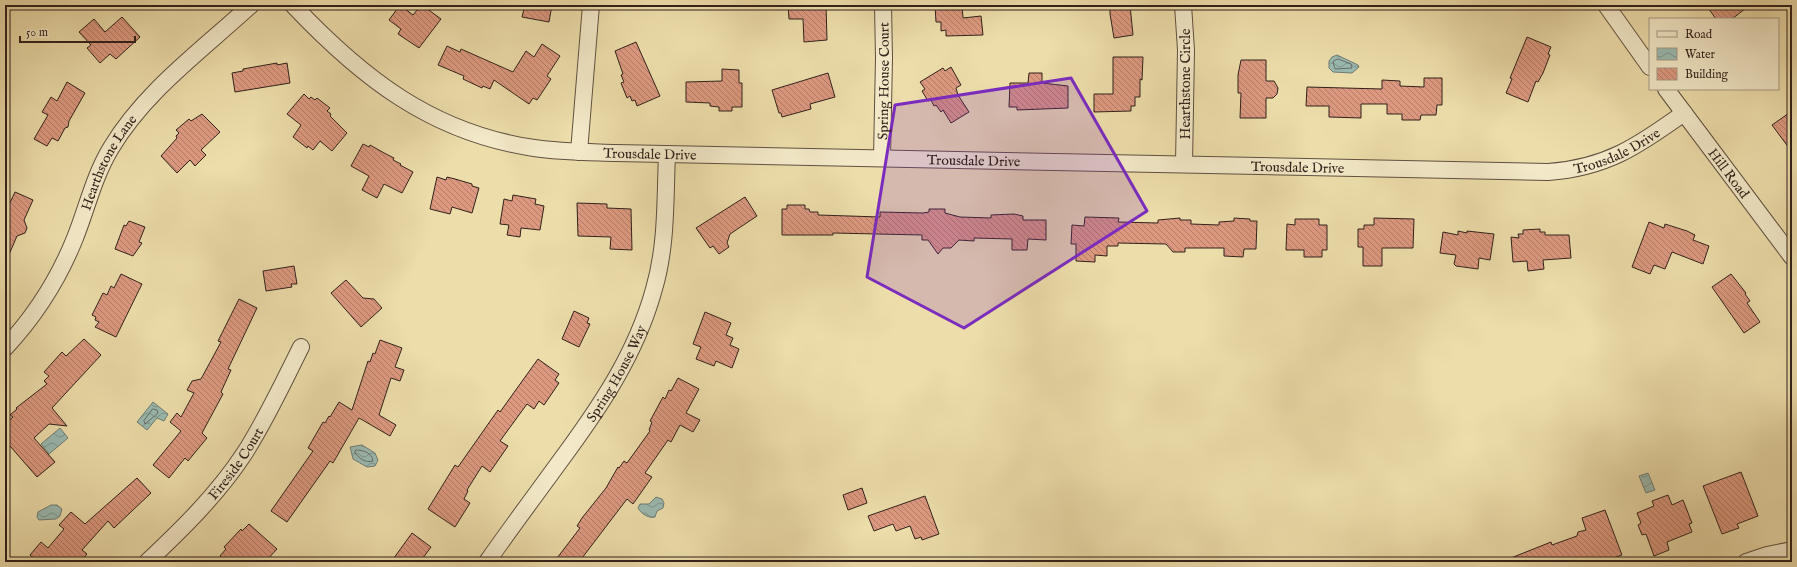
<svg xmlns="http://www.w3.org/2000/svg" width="1797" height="567" font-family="'IM FELL English',serif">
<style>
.water{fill:url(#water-waves);stroke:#707d75}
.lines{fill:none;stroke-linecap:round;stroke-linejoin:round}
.shore{stroke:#666e66;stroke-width:1}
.building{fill:url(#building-back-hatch);stroke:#31211b}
.street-casing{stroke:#60503f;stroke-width:18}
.street{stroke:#f3e9c8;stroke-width:16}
.marked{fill:#7b2cbf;fill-opacity:0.2;stroke:#7b2cbf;stroke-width:3;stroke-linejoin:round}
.labels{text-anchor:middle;stroke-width:3;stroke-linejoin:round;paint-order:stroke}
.street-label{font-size:14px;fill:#31211b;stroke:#f3e9c8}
</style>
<defs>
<pattern id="water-waves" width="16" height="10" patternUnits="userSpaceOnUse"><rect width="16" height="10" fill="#9abab1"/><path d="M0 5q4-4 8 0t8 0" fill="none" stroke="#7e978f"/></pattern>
<pattern id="building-back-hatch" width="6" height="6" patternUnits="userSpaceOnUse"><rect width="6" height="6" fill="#dc9980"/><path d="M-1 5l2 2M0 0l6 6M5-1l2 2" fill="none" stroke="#b37c68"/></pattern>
</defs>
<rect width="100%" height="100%" fill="#ecddaa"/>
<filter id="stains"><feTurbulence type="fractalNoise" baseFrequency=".005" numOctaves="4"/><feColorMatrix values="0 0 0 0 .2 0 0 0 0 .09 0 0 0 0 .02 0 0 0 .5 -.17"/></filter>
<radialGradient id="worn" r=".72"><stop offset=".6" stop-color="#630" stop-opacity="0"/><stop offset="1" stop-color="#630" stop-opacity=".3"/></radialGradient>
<path class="water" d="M1337,55L1358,65L1359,67L1352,73L1333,72L1329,68V61L1332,57Z
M153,402L168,414L164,421L157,418L147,430L137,422Z
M60,428L68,438L49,454L41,444Z
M362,445L375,453L378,460L375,466L367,467L353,459L350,447Z
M1648,473L1655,490L1646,493L1639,476Z
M656,497L662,499L664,503L663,508L657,511L655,517C650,519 641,514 638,508L640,504H649Z
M51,505H57L62,509L60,516L56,519L39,520L37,517L38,512Z"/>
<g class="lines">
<path class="shore" d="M1338,59L1351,64L1352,68L1335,69L1333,62Z
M153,409L157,410L158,413L145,424L144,421Z
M356,450C364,450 372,453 373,461C365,463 360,459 355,453Z"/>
</g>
<path class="building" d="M400,5L413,15L417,10L426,8L441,19L419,48L398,34L401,29L389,20Z
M525,5H552L549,22L522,17Z
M788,5H826L827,40L804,42L803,19H789Z
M935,5H962L963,18L981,16L983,35L946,36V30L941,31V22H936Z
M1110,5H1130L1133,35L1114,38L1110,14Z
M1706,5H1750L1732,19H1716Z
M122,17L140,37L116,59L110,54L100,63L87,48L91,45L79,32L94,19L105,32Z
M1527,37L1551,47L1548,54L1550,55L1543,73L1538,82L1536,81L1528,102L1506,93L1512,79L1510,78Z
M636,42L660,96L637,106L635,100L632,101L630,96L627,98L621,83L624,82L621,75L623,74L615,51Z
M542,44L560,56L547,76L551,79L537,100L533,98L529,104L494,80L490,89L483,86L482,88L463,79L464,76L438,65L447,46L460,52L461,49L513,72L526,51L534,57Z
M1113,57H1143L1142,80L1140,79V97H1135V106H1131V111L1094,112V94H1113Z
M1241,60H1266V81H1274L1278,88L1277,94L1273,98H1266V118H1240L1241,93H1238V75Z
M277,63V65L287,63L290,83L235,92L232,73L243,71V69Z
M951,67L961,85L956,88L958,95L969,112L951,123L943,110L941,112L936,105L934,106L931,100L928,101L922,91L925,89L920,82L943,68L945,71Z
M722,69L739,70V83H742V107H732V111H719V107L710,106V103L686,102V82L722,81Z
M828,73L835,97L810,104L811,109L782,117L781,113H779L772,90Z
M1029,73H1042V83L1068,86V108L1017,110V107H1009L1010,83H1028Z
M1424,78H1442V105H1437L1436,115H1421L1420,120H1402V114H1387V104H1361V118L1329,117V106H1306L1307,87L1382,89V80L1400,81V86L1424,87Z
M67,82L85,93L69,121L68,127L65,128L58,141L52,138L47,146L34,139L48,115L42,112L51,97L57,101Z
M304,94L309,99L311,97L315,100L317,98L330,108L327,111L331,114L330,116L347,133L332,151L320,141L313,150L308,146L307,148L293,137L301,125L287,114Z
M1792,111V152L1772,125Z
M202,114L220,132L201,150L206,155L195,166L190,160L177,173L161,156L177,138L176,136L179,133L176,130L189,119L191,121Z
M363,144L369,147L370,145L386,154L394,158L393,160L401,164L400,165L413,172L402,193L384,184L377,198L362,190L369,176L351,166Z
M437,177L446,180L447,177L455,179L472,184V186L479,188L472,213L452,207L450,214L430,209Z
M15,192L33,200L24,220L27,228L25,233L17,236L5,264V206L8,207Z
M513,195L536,199L535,204L544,206L540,230L521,228L520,237L507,235L509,225L500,224L504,199L512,201Z
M745,197L757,216L730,234L727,243L729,247L719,254L713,246L710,248L696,228Z
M577,203L607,204V208L631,209L632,250L610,249L611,237L578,236Z
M787,205H805V209H809L810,212H818V215L880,217V212L923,213L929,212V209H945V213L960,217L991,218V215L1014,214L1023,216V220H1046V240L1028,239L1027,250H1012V239L974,238V241L959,240L951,248H943L938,254L928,240H922V235L833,233V235H782V209H787Z
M1085,217L1119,218L1118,222L1158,223V220L1180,218V220H1191V224L1219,225V222L1234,221V218L1250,219V221H1257L1256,249H1244L1243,257L1224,256V248H1185V252H1173L1166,244L1118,243V246H1107V256L1095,255V262L1076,261V244H1071L1072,225L1084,226Z
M1374,218L1414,219L1413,248H1382V266H1363V247H1358V229H1364V225H1374Z
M1295,219H1319V225H1327V250H1322V257H1304V250H1286L1287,224L1295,225Z
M129,221L145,227L139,242L142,243L133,256L115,249L124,225L126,226Z
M1649,222L1664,228L1665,224L1687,231L1695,235L1693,240L1709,246L1703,264L1672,252L1665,269L1654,265L1650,274L1632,267Z
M1540,229V232H1545V235H1569L1571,258L1543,260L1544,269L1528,271L1527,261L1513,262L1511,237L1519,238L1518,234H1523V230Z
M1458,231L1467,233V231L1494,234L1490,260L1479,258L1478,269L1456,266L1454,264L1456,255L1440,253L1443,232L1458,235Z
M294,266L297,284H291L292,287L266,291L263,271Z
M121,274L142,284L116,337L95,327L99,322L95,320L96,317L92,315L103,293L107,295L111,286L114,288Z
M1731,274L1746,293L1745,294L1750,301L1747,303L1760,322L1744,333L1712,287Z
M346,280L363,298L374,299L382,308L361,327L331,293Z
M239,299L257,308L228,369L231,370L221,392L223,394L202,433L207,438L188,461L185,458L169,478L153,465L181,431L170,422L177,413L181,417L194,393L187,390L192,381L201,379L221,342L218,341Z
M574,311L589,318L587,323L590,324L579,347L562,339Z
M705,312L731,323L726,335L733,338L730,345L739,349L732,368L716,361L714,366L696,359L701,347L693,344Z
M84,339L101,355L52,408L67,426L49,424L34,438L55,462L37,477L10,446L5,451V424L13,417L10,415L17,409L16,408L47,384L44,381L49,376L44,372L62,352L66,356Z
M380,340L402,348L395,367L404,370L400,381L391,378L379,415L396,425L390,436L359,418L333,463L330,461L287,522L271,511L313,451L308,448L323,422L325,423L329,416L330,417L339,402L352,410L368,361L370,362L373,353L375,354Z
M538,359L559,374L555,380L559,383L544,405L539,401L534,409L527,404L500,441L508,446L490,472L482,466L467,490L468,491L464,499L470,503L455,527L428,509L455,465L458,467L498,410L500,412Z
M678,378L699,389L686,413L700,420L693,432L680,425L671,442L668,440L645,473L652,477L633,504L627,499L579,562H554L580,528L577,526L582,518L606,488L618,467L619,468L624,461L627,463L650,431L649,430L652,422L650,421L663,397L665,399L669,390L671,391Z
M1741,472L1758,516L1737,524L1739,528L1722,534L1703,486Z
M137,478L151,493L114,528L108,521L82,550L87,554L80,562H38L30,555L41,542L48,548L64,529L59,525L71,512L85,524Z
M862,488L867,503L848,510L843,495Z
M1668,495L1672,505L1683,500L1692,523L1689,524L1692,532L1667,542L1669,550L1654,556L1646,534L1642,535L1638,525L1641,523L1637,513L1654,506L1652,501Z
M925,496L939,534L922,540L921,537L915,539L910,526L896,531L893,524L874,531L868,516Z
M1605,510L1622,555L1603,562H1501L1551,542L1552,545L1577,536L1578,532L1586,530L1582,518Z
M249,524L277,549L265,562H227L220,556L226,549L224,547L241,529L242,531Z
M412,533L431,547L420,562H391Z"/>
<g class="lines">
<defs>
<g id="street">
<path id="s1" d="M293,5C362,78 432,133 534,148C561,152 589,152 616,153L1548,172C1606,168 1638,146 1684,113"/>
<path d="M1183,5L1186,50L1184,164"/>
<path d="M1606,5L1650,67"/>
<path id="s2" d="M1666,89L1792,257"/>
<path d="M579,152L591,5"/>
<path id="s3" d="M882,158L884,58L883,5"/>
<path id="s4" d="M5,348C34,317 59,278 75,238C87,208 94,176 111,148C145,91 202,50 251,5"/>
<path id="s5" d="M147,562C182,529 217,495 244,454C266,420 283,383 301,347"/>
<path id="s6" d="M487,562C510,529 534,497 558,464C598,410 636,355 654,289C667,245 665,199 667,154"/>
<path d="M1746,562L1767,555L1792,550"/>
</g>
</defs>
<use href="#street" class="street-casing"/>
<use href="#street" class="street"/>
</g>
<path class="marked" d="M1071,78L1147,211L964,328L867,277L895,105Z"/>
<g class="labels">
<g class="street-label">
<text dy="5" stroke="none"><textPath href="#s3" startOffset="77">Spring House Court</textPath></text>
<text transform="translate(1185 84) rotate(-90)" y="5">Hearthstone Circle</text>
<text dy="5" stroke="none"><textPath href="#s1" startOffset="1373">Trousdale Drive</textPath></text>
<text dy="5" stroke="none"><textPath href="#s1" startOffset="402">Trousdale Drive</textPath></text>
<text dy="5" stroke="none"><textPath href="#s1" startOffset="726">Trousdale Drive</textPath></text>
<text dy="5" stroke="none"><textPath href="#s4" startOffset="214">Hearthstone Lane</textPath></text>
<text dy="5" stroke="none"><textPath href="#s1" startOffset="1050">Trousdale Drive</textPath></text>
<text dy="5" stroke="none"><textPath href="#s2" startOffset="105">Hill Road</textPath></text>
<text dy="5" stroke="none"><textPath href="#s6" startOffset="229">Spring House Way</textPath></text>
<text dy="5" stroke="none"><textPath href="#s5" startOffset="133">Fireside Court</textPath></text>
</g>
</g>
<rect width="1797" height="567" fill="none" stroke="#ecddaa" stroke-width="20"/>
<rect x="6" y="6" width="1785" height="555" fill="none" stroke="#31211b" stroke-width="2"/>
<rect x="10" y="10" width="1777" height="547" fill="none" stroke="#31211b"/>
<rect x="1649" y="18" width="130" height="72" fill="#f3e9c8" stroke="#a59983"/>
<rect x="1657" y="31" width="20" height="6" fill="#f3e9c8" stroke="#a59983"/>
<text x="1685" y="38" font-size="12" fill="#31211b">Road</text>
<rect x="1657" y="48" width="20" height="12" fill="url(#water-waves)" stroke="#a59983"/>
<text x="1685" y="58" font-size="12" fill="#31211b">Water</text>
<rect x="1657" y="68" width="20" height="12" fill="url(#building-back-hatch)" stroke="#a59983"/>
<text x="1685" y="78" font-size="12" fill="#31211b">Building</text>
<path d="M20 36v6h115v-6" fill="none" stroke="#31211b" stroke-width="2"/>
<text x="26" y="36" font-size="12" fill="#31211b" stroke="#f3e9c8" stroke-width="3" paint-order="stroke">50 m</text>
<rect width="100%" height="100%" filter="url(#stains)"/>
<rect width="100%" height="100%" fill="url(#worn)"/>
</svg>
